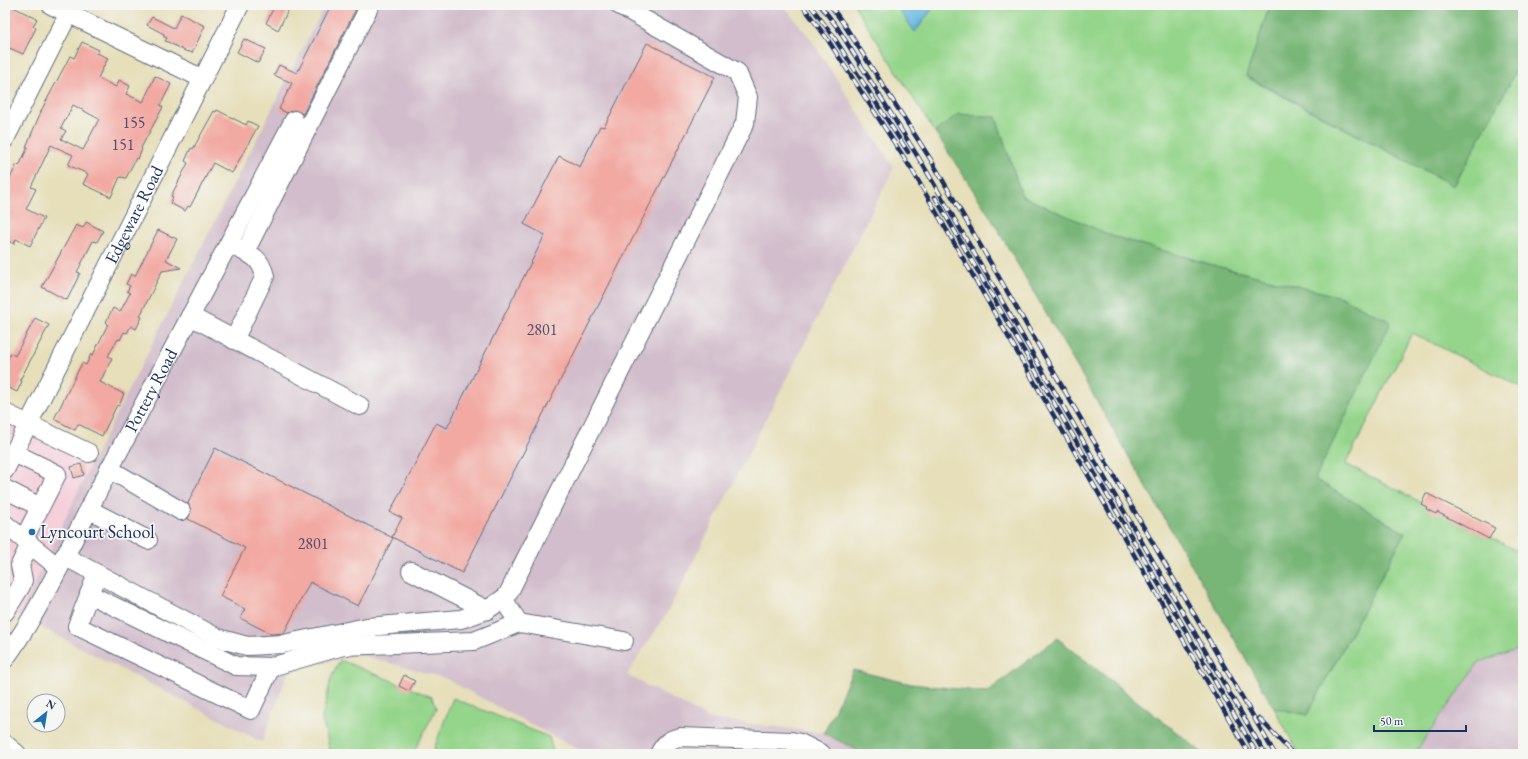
<svg xmlns="http://www.w3.org/2000/svg" width="1528" height="759" font-family="'EB Garamond',serif">
<style>
.built{fill:#f5cfda}
.industrial{fill:#d1bdcb}
.green{fill:#95d58b;stroke:#588274}
.forest{fill:#78b677;stroke:#4a726a}
.water{fill:#63b5df;stroke:#3f729e}
.building{fill:#f2a9a2;fill-rule:evenodd}
.lines{fill:none;stroke-linecap:round;stroke-linejoin:round}
.minor-casing{stroke:#626d7e;stroke-width:20}
.minor{stroke:#fff;stroke-width:18}
.rail-casing{stroke:#1b2f5e;stroke-width:4.5}
.rail{stroke:#f6f6f2;stroke-width:3;stroke-dasharray:9;stroke-linecap:butt}
.poi-dot{fill:#1f6fb2;stroke:#f6f6f2;stroke-width:1.5}
.labels{text-anchor:middle;stroke-width:3.5;stroke-linejoin:round;paint-order:stroke}
.number-label{font-size:16px;fill:#514e6f}
.street-label{font-size:18px;fill:#1b2f5e;stroke:#f6f6f2}
.poi-label{font-size:18px;fill:#1b2f5e;stroke:#f6f6f2;text-anchor:start}
</style>
<rect width="100%" height="100%" fill="#f6f6f2"/>
<filter id="ink" filterUnits="userSpaceOnUse"><feTurbulence type="fractalNoise" baseFrequency=".025" numOctaves="2"/><feDisplacementMap in="SourceGraphic" scale="8" xChannelSelector="R" yChannelSelector="G"/><feConvolveMatrix kernelMatrix="1 2 1 2 8 2 1 2 1" color-interpolation-filters="sRGB"/></filter>
<filter id="wash" filterUnits="userSpaceOnUse"><feTurbulence type="fractalNoise" baseFrequency=".012" numOctaves="4" result="noise"/><feDisplacementMap in="SourceGraphic" scale="16" xChannelSelector="R" yChannelSelector="G"/><feGaussianBlur stdDeviation="0.9" result="paint"/><feColorMatrix in="noise" values="0 0 0 0 0 0 0 0 0 0 0 0 0 0 0 0 0 1.4 0 .05"/><feComposite in="paint" operator="in"/></filter>
<g filter="url(#wash)">
<rect width="100%" height="100%" fill="#e6dfba"/>
<path class="built" d="M5,420L92,462L26,602L5,635Z"/>
<path class="industrial" d="M325,5H783L810,38L894,168L668,611L627,675L710,719L824,733L864,754H577L579,750L444,678L357,654L288,672L262,742L18,615L26,602L92,462Z
M1523,648V754H1414L1479,661Z"/>
<path class="green" d="M854,5H896L915,32L935,5H1270L1246,77L1454,186L1523,58V388L1412,333L1346,464L1523,554V648L1479,662L1414,754H1299L1274,708L1307,715L1405,533L1315,479L1390,322L1341,297L1220,267L1112,236L1022,196L996,117L958,114L935,132Z
M340,660L432,697L436,709L413,754H331L322,719L331,678Z
M453,698L549,737L553,751L551,754H432Z"/>
<path class="forest" d="M1270,5H1523V58L1454,186L1246,76Z
M958,114L996,117L1022,196L1112,236L1220,267L1341,297L1391,322L1315,479L1405,533L1307,715L1274,708L988,213L935,132Z
M1057,638L1204,754H864L824,733L853,670L911,684L987,692Z"/>
<path class="water" d="M896,5H935L915,32Z"/>
<g id="blocks">
<path class="building" d="M275,5H291L278,30L266,23Z
M331,5H358L303,114L294,110L287,113L279,109L292,83L274,75L279,65L297,73Z
M11,6L37,19L33,26L36,28L23,54L5,46V18Z
M181,14L205,26L192,53L188,51L187,52L168,42L165,41L167,38L163,36L164,34L147,25L152,17L174,28Z
M244,39L266,49L258,63L237,52Z
M82,42L99,50L97,53L108,58L98,78L116,87L119,80L130,86L126,94L143,102L155,76L171,84L160,106L163,107L141,148L142,149L138,159L136,158L126,178L120,177L111,197L83,184L88,174L68,165L73,155L51,145L31,187L36,189L26,209L44,218L30,246L16,239L14,244L5,239V188L17,164L19,166L28,147H26L42,109L70,56L74,58ZM73,105L99,119L83,150L61,139L66,131L61,128Z
M647,43L715,77L462,573L392,537L402,518L390,512L436,423L447,428L545,235L524,224L559,156L580,167L600,126L604,127Z
M217,110L246,125L248,121L258,126L232,173L213,163L190,207L188,206L185,211L170,203L173,197L171,196L188,163L185,161L191,148L193,149L214,111L216,112Z
M86,222L103,231L97,242L93,241L77,272L80,273L72,290L67,300L64,299L42,287L76,225L83,228Z
M158,230L177,239L166,260L181,268L162,271L140,316L142,317L136,329L131,326L127,333L124,332L120,340L118,339L108,356L112,358L100,382L124,394L119,406L117,405L102,436L78,424L75,430L54,419L82,363L86,365L91,354L93,355L108,324L106,322L113,308L120,312L130,293L127,291L130,286L126,284L131,274L135,276Z
M35,318L49,325L20,380L22,381L17,392L5,386V364L11,353L15,356Z
M215,448L393,538L358,606L310,582L284,633L271,634L240,618L245,609L220,596L245,548L188,519L191,511L188,503Z
M81,464L84,475L74,478L71,467Z
M1426,493L1495,528L1489,539L1437,512L1436,514L1426,509L1427,507L1421,504Z
M404,675L415,681L409,691L399,686Z"/>
</g>
</g>
<g filter="url(#ink)">
<use href="#blocks" fill-opacity="0" stroke="#626d7e" stroke-width="1"/>
<g class="lines">
<defs>
<g id="minor">
<path d="M51,5L203,79"/>
<path d="M5,139L73,5"/>
<path d="M245,252L370,5"/>
<path d="M190,316L360,406"/>
<path d="M234,340L265,276C260,257 252,255 235,247"/>
<path d="M5,413L89,453"/>
<path d="M14,453L57,474L24,539"/>
<path d="M109,469L181,511"/>
<path id="s1" d="M5,470L240,5"/>
<path d="M5,489L40,507"/>
<path d="M88,509L148,540"/>
<path d="M5,524L59,568"/>
<path d="M64,556L218,638L247,646L283,644L367,627L461,619L487,610L507,596L745,123L748,97L737,72L619,5"/>
<path d="M411,571L487,610"/>
<path d="M97,574L77,626L251,710L271,667L343,646L474,641L519,623L503,599"/>
<path d="M89,594L236,666L271,667"/>
<path d="M5,612L21,586L23,580L20,565L30,544"/>
<path d="M519,623L624,641"/>
<path id="s2" d="M5,659C47,600 76,532 110,468C171,352 233,236 294,120"/>
<path d="M5,744L17,754"/>
<path d="M659,754C664,744 669,739 680,737L791,741L800,743L822,754"/>
</g>
</defs>
<use href="#minor" class="minor-casing"/>
<use href="#minor" class="minor"/>
<defs>
<path id="rail" d="M802,5L826,37L912,170L1249,754
M810,5L831,33L908,152
M820,5L837,27L923,165L1265,754
M830,5L843,23L931,160L1275,754
M935,197L1257,754
M1259,718L1293,754"/>
</defs>
<use href="#rail" class="rail-casing"/>
<use href="#rail" class="rail"/>
</g>
</g>
<circle class="poi-dot" cx="32" cy="532" r="4"/>
<g class="labels">
<g class="number-label">
<text x="134" y="128">155</text>
<text x="123" y="150">151</text>
<text x="542" y="335">2801</text>
<text x="313" y="549">2801</text>
</g>
<g class="street-label">
<text dy="6" stroke="none"><textPath href="#s1" startOffset="286">Edgeware Road</textPath></text>
<text dy="6" stroke="none"><textPath href="#s2" startOffset="306">Pottery Road</textPath></text>
</g>
<g class="poi-label">
<text x="40" y="538">Lyncourt School</text>
</g>
</g>
<rect width="1528" height="759" fill="none" stroke="#f6f6f2" stroke-width="20"/>
<g transform="translate(46 713) rotate(30)"><circle r="19" fill="#f6f6f2" stroke="#9ea6b7"/>
<path d="M0-3L7 15L0 10L-7 15Z" fill="#1f6fb2"/>
<text y="-6" font-size="11" font-weight="bold" text-anchor="middle" fill="#1b2f5e">N</text>
</g>
<path d="M1374 725v6h92v-6" fill="none" stroke="#1b2f5e" stroke-width="2"/>
<text x="1380" y="725" font-size="12" fill="#1b2f5e" stroke="#f6f6f2" stroke-width="3" paint-order="stroke">50 m</text>
</svg>
